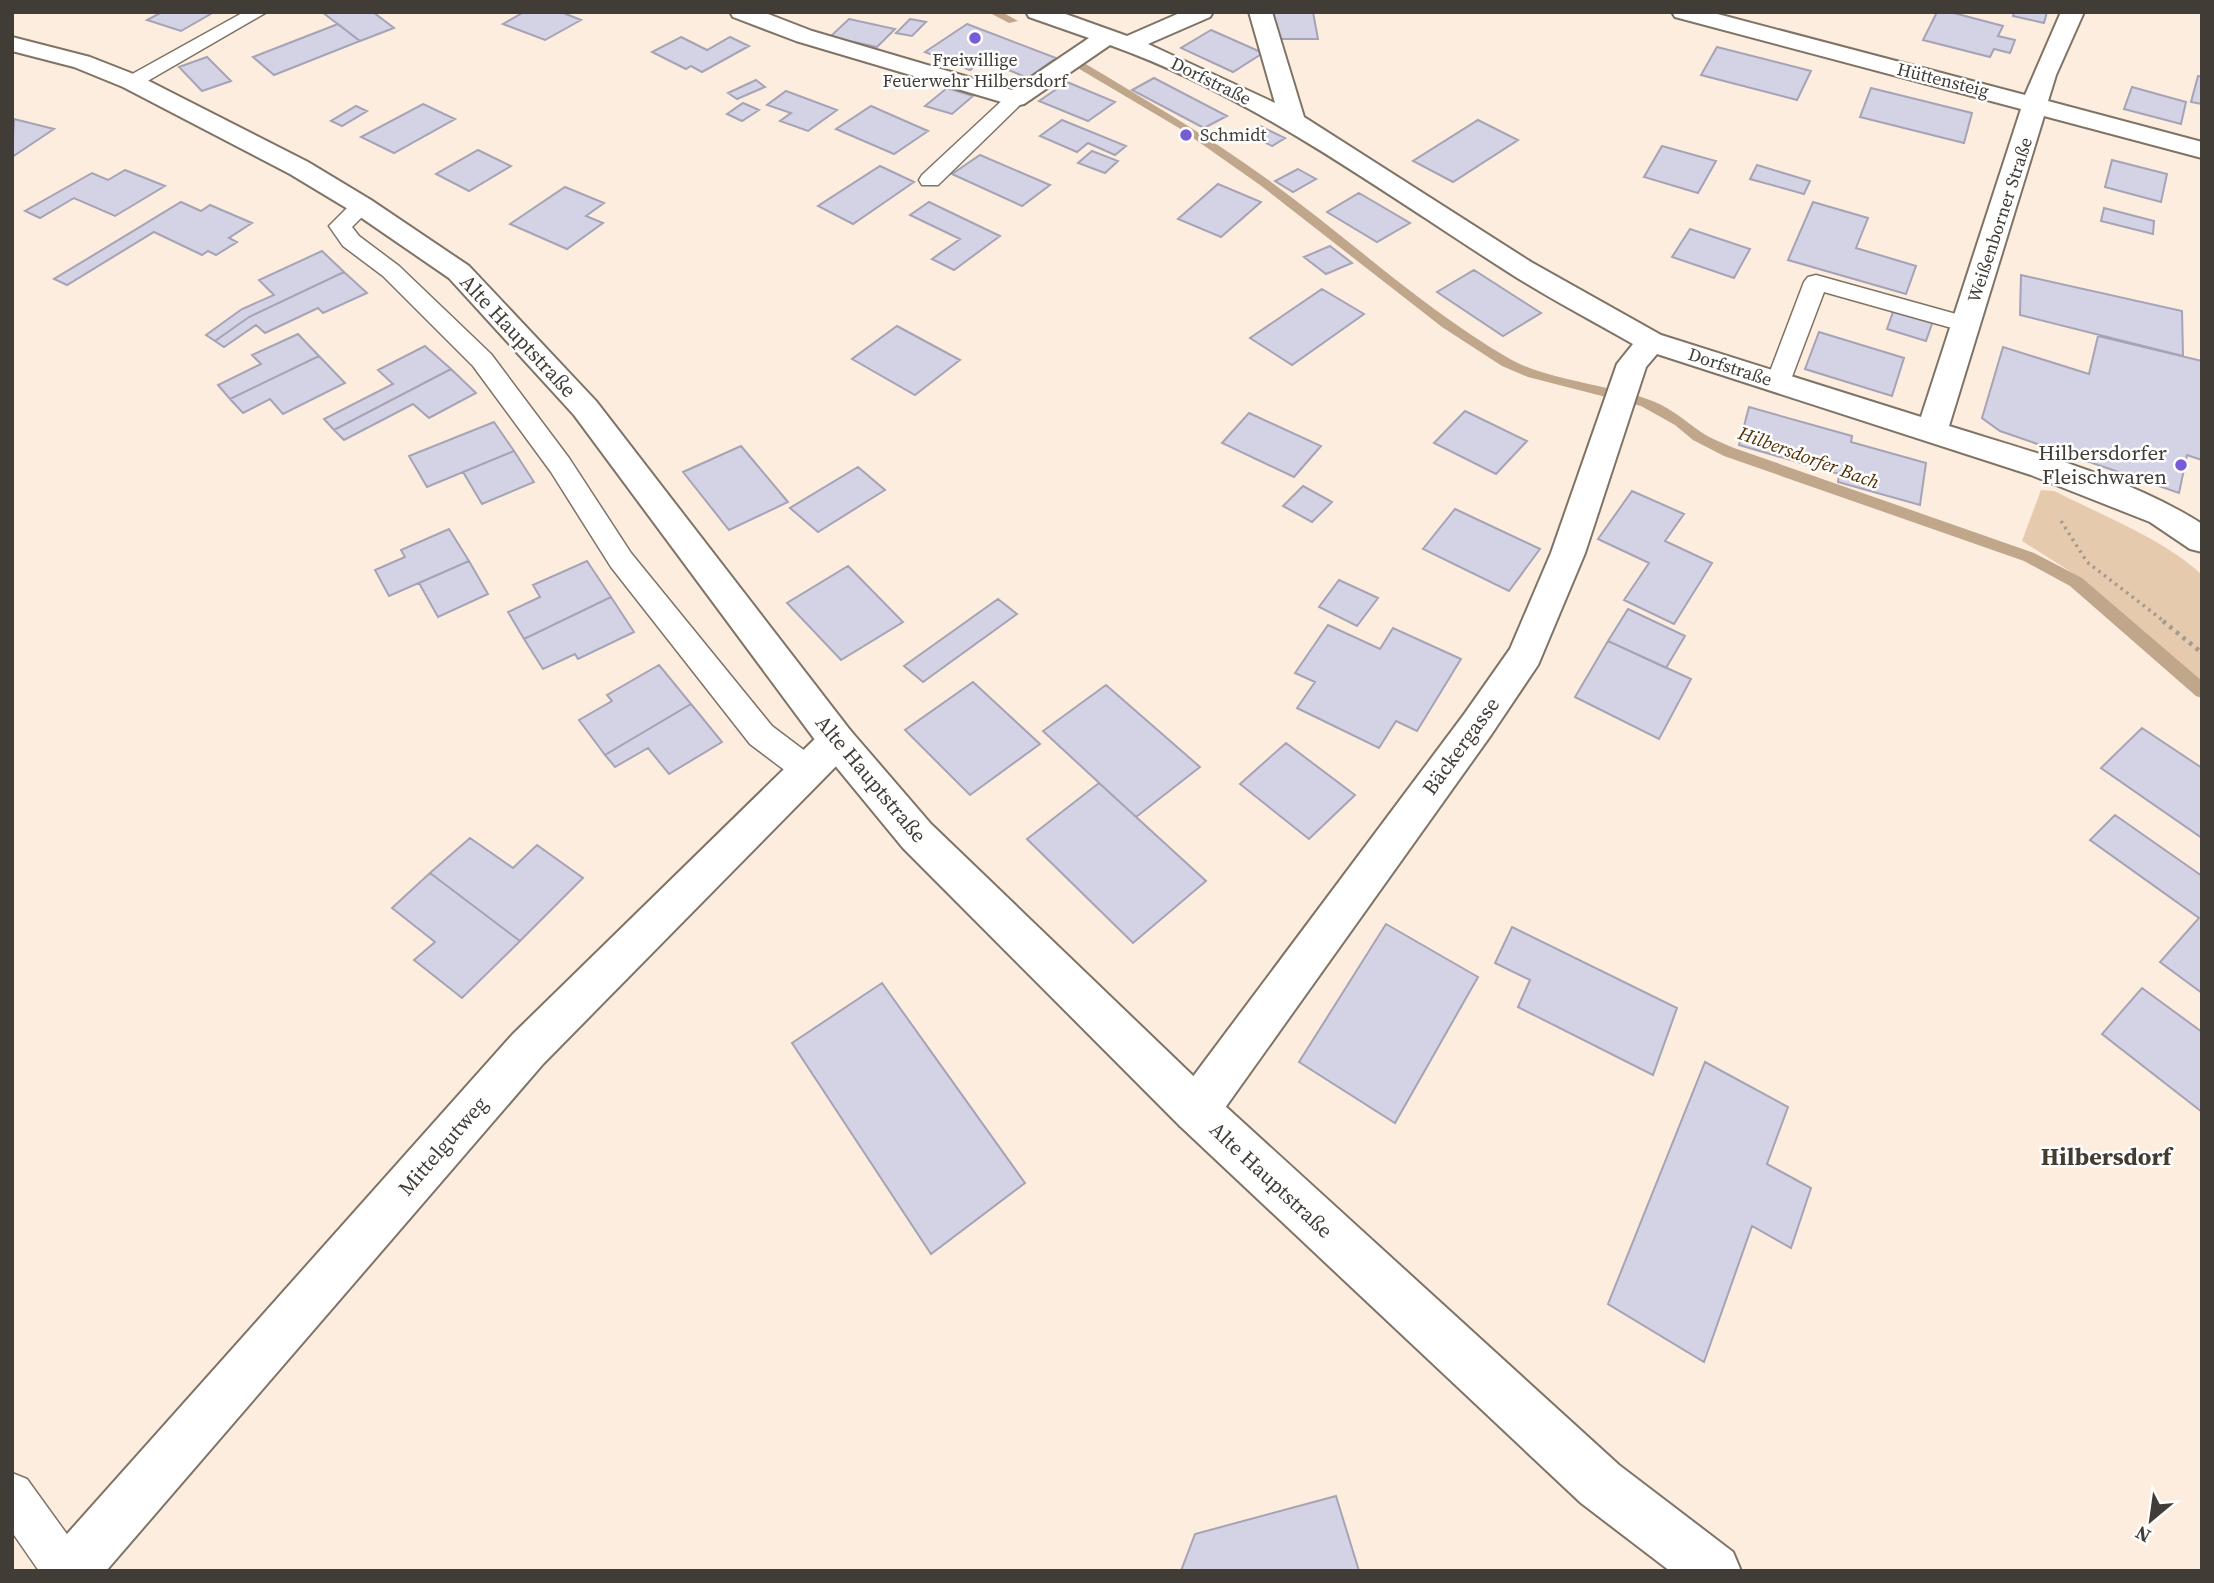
<svg xmlns="http://www.w3.org/2000/svg" width="2214" height="1583" font-family="'Source Serif 4',serif">
<style>
.green{fill:#e5caae}
.lines{fill:none;stroke-linecap:round;stroke-linejoin:round}
.stream{fill:#c0a68b;fill-rule:evenodd}
.building{fill:#d4d3e5;stroke:#a5a3b5;stroke-width:2}
.service-casing{stroke:#7f7366;stroke-width:3}
.minor-casing{stroke:#7f7366;stroke-width:4}
.secondary-casing{stroke:#7f7366;stroke-width:4}
.path-far1{stroke:#a49a8f;stroke-width:3.5;stroke-dasharray:2.5 4.5;stroke-linecap:butt}
.path{stroke:#a49a8f;stroke-width:4.5;stroke-dasharray:3.5 5;stroke-linecap:butt}
.service{fill:#fff;fill-rule:evenodd}
.minor{fill:#fff;fill-rule:evenodd}
.secondary{fill:#fff;fill-rule:evenodd}
.poi-dot{fill:#785cd6;stroke:#fff;stroke-width:2.5}
.labels{text-anchor:middle;stroke-width:5;stroke-linejoin:round;paint-order:stroke}
.far-poi-label{font-size:18px;fill:#413c36;stroke:#fff}
.far-street-label{font-size:18px;fill:#413c36;stroke:#fff}
.far-water-label{font-size:19px;font-style:italic;fill:#543000;stroke:#fff}
.street-label{font-size:21px;fill:#413c36;stroke:#fff}
.poi-label{font-size:21px;fill:#413c36;stroke:#fff;text-anchor:end}
.quarter-label{font-size:24px;font-weight:bold;fill:#463b2f;stroke:#fff}
</style>
<rect width="100%" height="100%" fill="#fceddf"/>
<path class="green" d="M2041,490L2054,491C2099,514 2166,540 2202,575V682L2079,577L2022,541Z"/>
<g class="lines">
<path class="stream" d="M988,12H1002L1018,21L1009,23Z
M1076,63H1084C1146,100 1208,136 1267,179C1349,238 1423,309 1510,359C1547,380 1605,384 1647,399C1667,405 1684,420 1701,432C1711,439 1723,443 1734,448L2034,553L2082,578L2202,681V698L2196,696L2070,586L2024,561L1724,456L1693,440L1675,425L1641,406L1528,377L1502,366L1442,327L1260,185L1179,128L1076,67Z"/>
</g>
<path class="building" d="M162,12H214L181,31L147,20Z
M322,12H373L394,28L360,41Z
M524,12H561L581,20L545,40L503,24Z
M1273,12H1313L1318,39H1278Z
M1937,12H1950L2003,26L1998,36L2015,40L2010,53L1994,49L1990,57L1923,40Z
M2014,12H2047L2044,23L2013,16Z
M849,19L895,29L877,47L830,37Z
M910,19L926,22L912,36L896,33Z
M338,24L360,41L274,75L253,57Z
M967,24L1056,58L1028,78L984,60L970,70L925,52Z
M1211,30L1263,53L1233,72L1181,48Z
M681,37L707,50L730,37L749,46L702,72L691,66L686,69L652,52Z
M1717,47L1811,71L1797,100L1701,75Z
M207,57L231,81L202,91L179,67Z
M2198,76L2202,77V104L2191,102Z
M1154,78L1227,116L1204,128L1132,90Z
M756,80L765,87L737,99L728,93Z
M1067,82L1115,102L1088,121L1039,101Z
M2132,87L2186,102L2181,124L2124,109Z
M947,88L973,96L952,114L925,106Z
M1871,88L1972,113L1964,143L1860,117Z
M786,91L837,110L808,131L780,121L791,113L767,105Z
M743,103L759,110L742,121L727,114Z
M423,104L455,119L394,153L361,137Z
M356,106L367,111L342,126L331,121Z
M871,106L928,131L894,154L836,129Z
M14,119L54,129L12,157Z
M1062,120L1126,146L1115,155L1088,143L1077,152L1040,136Z
M1478,120L1518,140L1453,182L1413,161Z
M1260,126L1285,138L1272,146L1248,134Z
M1662,146L1716,161L1698,193L1644,177Z
M478,150L511,166L469,191L436,174Z
M1092,151L1118,161L1105,173L1078,163Z
M980,155L1050,185L1022,206L952,174Z
M2112,160L2167,174L2161,202L2105,187Z
M1757,165L1810,181L1804,194L1750,179Z
M880,166L914,182L853,224L818,206Z
M1298,169L1316,179L1293,192L1275,181Z
M125,170L165,186L115,216L74,198L40,218L25,211L92,173L108,180Z
M1218,184L1261,202L1221,237L1178,219Z
M565,187L604,203L586,216L603,223L567,249L510,224Z
M1359,193L1410,223L1377,242L1327,212Z
M181,202L201,211L210,205L252,223L229,238L237,242L216,255L208,251L202,255L154,232L67,285L54,279Z
M929,202L1000,236L954,270L932,259L960,239L910,215Z
M1813,202L1868,218L1856,248L1916,266L1906,294L1788,260Z
M2104,208L2154,221L2153,234L2101,221Z
M1690,229L1750,249L1734,278L1672,257Z
M1330,246L1352,263L1326,274L1304,257Z
M322,251L344,272L249,317L215,341L206,335L242,309L274,295L259,280Z
M1474,270L1541,313L1503,336L1437,292Z
M344,272L367,293L323,313L318,308L265,333L256,325L224,347L215,341L249,317Z
M2021,275L2182,311L2183,356L2020,315Z
M1322,289L1364,314L1292,365L1250,338Z
M1894,309L1933,321L1926,341L1887,329Z
M897,326L960,360L915,395L852,359Z
M1819,332L1904,358L1892,396L1805,369Z
M298,334L319,356L230,399L218,385L261,364L252,355Z
M2098,336L2202,361V460L2187,455L2179,493L2000,431L1982,418L2003,347L2089,374Z
M425,346L451,369L334,430L324,419L393,384L378,370Z
M319,356L345,383L283,414L270,399L243,413L230,399Z
M451,369L476,393L429,418L413,404L344,440L334,430Z
M1749,407L1852,436L1851,442L1926,463L1920,505L1838,482L1839,474L1739,445Z
M1465,411L1527,441L1496,474L1434,443Z
M1249,413L1321,446L1294,477L1222,443Z
M494,422L514,451L427,487L409,456Z
M741,446L788,502L729,530L683,472Z
M514,451L534,482L482,504L463,472Z
M858,467L885,490L818,532L790,508Z
M1303,486L1332,502L1312,522L1283,506Z
M1632,491L1684,514L1665,541L1712,563L1674,624L1624,600L1649,563L1598,539Z
M1455,509L1540,549L1509,591L1423,549Z
M449,529L469,561L389,596L375,570L405,557L401,550Z
M469,561L488,594L438,617L419,583Z
M587,561L611,597L524,639L508,612L540,597L533,585Z
M848,566L903,622L841,660L787,603Z
M1339,580L1378,598L1357,626L1319,607Z
M611,597L634,632L578,659L575,654L543,669L524,639Z
M998,599L1017,614L923,682L904,666Z
M1628,609L1685,636L1666,668L1608,641Z
M1328,625L1380,649L1393,628L1461,659L1417,731L1396,721L1379,748L1297,708L1315,682L1295,673Z
M1608,641L1691,679L1659,739L1575,697Z
M659,665L691,704L605,755L579,720L612,701L607,695Z
M973,682L1040,744L970,795L905,730Z
M1106,685L1200,767L1136,817L1043,731Z
M691,704L722,742L669,774L648,748L615,767L605,755Z
M2142,728L2202,768V838L2101,768Z
M1286,743L1355,795L1309,839L1240,784Z
M1099,783L1206,881L1133,943L1027,839Z
M2115,815L2202,876V993L2160,962L2199,918L2090,840Z
M470,838L513,868L537,845L583,878L520,941L430,873Z
M430,873L520,941L462,998L414,960L435,942L392,908Z
M1386,924L1478,977L1395,1123L1299,1062Z
M1512,927L1677,1008L1653,1075L1518,1007L1530,980L1495,963Z
M882,983L1025,1183L931,1254L792,1043Z
M2142,988L2202,1032V1112L2102,1034Z
M1705,1062L1788,1107L1767,1164L1811,1188L1791,1248L1752,1226L1704,1362L1608,1304Z
M1336,1496L1359,1571H1181L1195,1534Z"/>
<g class="lines">
<defs>
<path id="service" d="M244,12H267L139,86H125L122,82L125,78Z
M1015,93L1022,95L1025,99L1022,103L938,185H922L919,180L922,175L1008,95Z
M362,199L370,201L373,206L352,227L359,236L399,266L491,354L569,458L631,553L772,726L817,760L822,769L817,778L806,782L795,778L750,744L611,567L551,472L473,366L383,276L343,246L329,226L354,201Z
M1816,275L1974,319L1978,324L1974,329L1966,332L1824,292L1790,382L1787,388L1778,390L1769,388L1766,382L1804,282L1808,277Z
M12,1473L27,1479L82,1555L88,1571H39L12,1532Z"/>
<path id="minor" d="M730,12H763L812,31L1012,90L1089,38L1029,17L1026,12H1060L1127,36L1182,12H1213L1210,17L1148,44L1275,103L1249,12H1272L1304,117L1531,262L1661,335L1921,417L2021,109L1675,17L1672,12H1710L2025,95L2061,12H2084L2056,75L2048,101L2202,142V158L2044,116L1949,426C2029,451 2131,478 2202,524V552L2190,549L2150,522L2031,475L1657,354L1646,367L1585,553L1538,665L1491,735L1212,1126L1196,1132L1180,1126L1174,1110L1180,1094L1465,713L1510,649L1551,553L1617,364L1633,344C1591,320 1548,298 1508,272C1379,190 1255,97 1110,45L1024,104L1015,106L796,41L733,17Z
M837,726L850,730L856,741L850,752L543,1064L106,1571H43L51,1552L513,1034L824,730Z"/>
<path id="secondary" d="M12,37L90,57L141,77L308,162L371,200L469,266L596,401L850,730L931,824L1212,1094L1619,1465L1733,1552L1741,1571H1670L1581,1503L1180,1126L903,848L824,752L574,415L449,278L353,212L290,174L123,87L74,67L12,51Z"/>
</defs>
<use href="#service" class="service-casing"/>
<use href="#minor" class="minor-casing"/>
<use href="#secondary" class="secondary-casing"/>
<path class="path-far1" d="M2061,521L2087,562L2165,622"/>
<path class="path" d="M2163,621L2202,653"/>
<use href="#service" class="service"/>
<use href="#minor" class="minor"/>
<use href="#secondary" class="secondary"/>
</g>
<g class="poi-dot">
<circle cx="975" cy="38" r="7"/>
<circle cx="1186" cy="135" r="7"/>
<circle cx="2181" cy="465" r="7"/>
</g>
<g class="labels">
<g class="far-poi-label">
<text x="975" y="66">Freiwillige<tspan x="975" dy="21">Feuerwehr Hilbersdorf</tspan></text>
<text x="1200" y="141" text-anchor="start">Schmidt</text>
</g>
<g class="far-street-label">
<text transform="translate(1943 80) rotate(14)" y="6">Hüttensteig</text>
<text transform="translate(1211 81) rotate(26)" y="6">Dorfstraße</text>
<text transform="translate(2000 220) rotate(-72)" y="6">Weißenborner Straße</text>
<text transform="translate(1730 367) rotate(18)" y="6">Dorfstraße</text>
</g>
<g class="far-water-label">
<text transform="translate(1809 457) rotate(20)" y="7">Hilbersdorfer Bach</text>
</g>
<g class="street-label">
<text transform="translate(518 336) rotate(47)" y="7">Alte Hauptstraße</text>
<text transform="translate(1461 746) rotate(-54)" y="7">Bäckergasse</text>
<text transform="translate(871 779) rotate(50)" y="7">Alte Hauptstraße</text>
<text transform="translate(443 1146) rotate(-49)" y="7">Mittelgutweg</text>
<text transform="translate(1271 1180) rotate(43)" y="7">Alte Hauptstraße</text>
</g>
<g class="poi-label">
<text x="2167" y="460">Hilbersdorfer<tspan x="2167" dy="24">Fleischwaren</tspan></text>
</g>
<g class="quarter-label">
<text x="2106" y="1165">Hilbersdorf</text>
</g>
</g>
<rect width="2214" height="1583" fill="none" stroke="#413c36" stroke-width="28"/>
<g transform="translate(2151 1520) rotate(209)" stroke="#ffffff" stroke-width="5" paint-order="stroke">
<path d="M0-5L12 26L0 18L-12 26Z" fill="#413c36"/>
<text y="-10" font-size="19" font-weight="bold" text-anchor="middle" fill="#413c36">N</text>
</g>
</svg>
